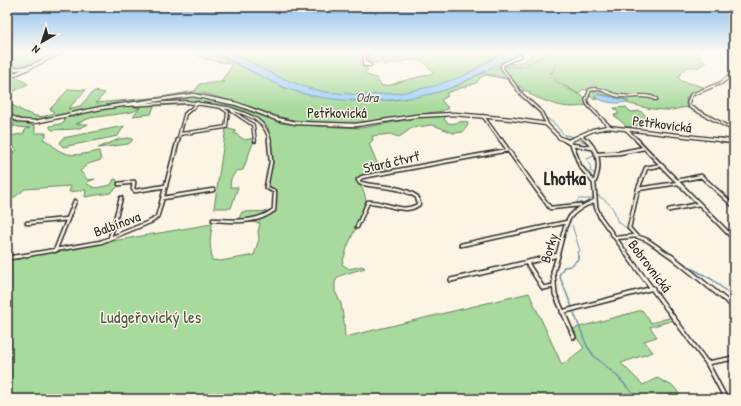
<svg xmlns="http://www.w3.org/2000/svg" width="741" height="406" font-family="'Patrick Hand',sans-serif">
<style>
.green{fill:#a7da9c;stroke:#698264}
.water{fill:#9ed0fb;stroke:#708ea8}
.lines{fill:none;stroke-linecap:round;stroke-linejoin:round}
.stream-far1{stroke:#708ea8;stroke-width:1}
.stream{stroke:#708ea8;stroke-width:1.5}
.minor-far2-casing{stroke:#2b2b2b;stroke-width:4.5}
.minor-far1-casing{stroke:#2b2b2b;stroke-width:5.5}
.minor-casing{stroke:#2b2b2b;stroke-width:6}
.tertiary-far1-casing{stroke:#2b2b2b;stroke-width:5}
.tertiary-casing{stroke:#2b2b2b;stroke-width:6}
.primary-casing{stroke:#2b2b2b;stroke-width:5}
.minor-far2{stroke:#fcf5e5;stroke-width:2}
.minor-far1{stroke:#fcf5e5;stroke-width:2.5}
.minor{stroke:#fcf5e5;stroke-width:3}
.tertiary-far1{stroke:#fcf5e5;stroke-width:2.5}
.tertiary{stroke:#fcf5e5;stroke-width:3}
.primary{stroke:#fcf5e5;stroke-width:2.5}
.labels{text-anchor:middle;stroke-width:3;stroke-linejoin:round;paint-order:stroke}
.far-water-label{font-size:13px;font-style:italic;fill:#48545f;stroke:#fcf5e5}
.street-label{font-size:14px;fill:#2b2b2b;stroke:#fcf5e5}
.near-park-label{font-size:17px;fill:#4a5747;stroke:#fcf5e5}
.district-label{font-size:18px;font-weight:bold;fill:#2b2b2b;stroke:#fcf5e5}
</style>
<rect width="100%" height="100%" fill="#fcf5e5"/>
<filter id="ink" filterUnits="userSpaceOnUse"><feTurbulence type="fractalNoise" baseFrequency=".025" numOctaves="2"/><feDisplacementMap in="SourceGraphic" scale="8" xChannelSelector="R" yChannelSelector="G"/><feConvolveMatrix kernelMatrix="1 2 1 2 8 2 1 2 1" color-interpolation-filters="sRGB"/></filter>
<g filter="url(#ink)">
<path class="green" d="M7,52H61L33,65L7,69Z
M189,52H212L285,88L356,101L394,100L457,86L492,68H495L508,63L516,64L529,59L531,52H697L706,62L699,67H686L678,77L681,81L704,87V89L692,93L686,98L687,105L690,108C682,106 675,111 666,110C652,110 639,106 626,103L629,101L600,94H596L595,96L597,100L589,96V91L583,89L579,94L559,82L551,73L556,69L554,66V69L550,73V75L559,84L582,96L585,99L586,105C566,111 547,102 529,94L530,93L527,91H523L522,87L517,86L513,80L516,86L514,87L506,79L487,75L481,77L476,83L446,93L448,96L441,100L448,108L443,111L355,123L323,122L291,120L274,115L242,104L203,93L119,102L40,121L19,120L7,112V102C20,109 39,124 54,112L50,109L69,89L86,90L68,109L80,106L94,91L105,93L96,103L161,97L195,91L200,84L224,82L221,81L230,69L231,65L228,63L209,60Z
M229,52H367L362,58L363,64L368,70L365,72L367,75L376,78L382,86L391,85L399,82L434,73L423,61L411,60L384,65L382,62L370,63L365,59L368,54L372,52H468L467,54L475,58L489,52H505C487,59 472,73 454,80C407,98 339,102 292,83C270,74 250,62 229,52Z
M15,76L28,84L15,91L11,89L7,91V80Z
M196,96L239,107L280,123L297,125L362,128L417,118L447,116L444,119L448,123C455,125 460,120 467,122L468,125L463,132L453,133L436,126L431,125L412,128L399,137L390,134L372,136L373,140L369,144L378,165H384L387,170L398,169L360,177L357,180L364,192L366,200L364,208L347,248L342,264L349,269L362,266L365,268L342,275L338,277L335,282V291L341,304L344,322L345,337L529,293L562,365L584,348L576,337L572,329L642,310L651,323L672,317L674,320L650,327L657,337L644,341L653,352L621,363L643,385L657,378L674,387L683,399H7V259L212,224L210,242L212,260L221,261L254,255L259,239L258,232L260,223L245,222L239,218L242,212L275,211L276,193L266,187C272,163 271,151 268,127C262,121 254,119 246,115C207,97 175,102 133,104Z
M190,103L195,104L154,106L151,114L133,116L141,107L134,106Z
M129,106L140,108L132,112L90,118L76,124H88C79,131 63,129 52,130L50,128V126L64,123L65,117L94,110Z
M626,107L631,112L640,111L655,123L627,127L614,115L619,114L614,108Z
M14,121L35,126V133H46V136L43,139C48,141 53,146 58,150C71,158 84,154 99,151L101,160L88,164L80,171L88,180L95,179L87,182V184L95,188L111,185L114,179L117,180V184H119V186L110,193L85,197L86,190L69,192L71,186L25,189L7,203V157L17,150L15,148L7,150V136L23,134L26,129L30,128L18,127L16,126L11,127L14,124Z
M124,126L118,136L63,147L60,143L63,138Z
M226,128L236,131L234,133L245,140L254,138L253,143L243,170L236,171L231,179L230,187H238L231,208H214Z
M129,138L132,139V141L128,144L98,148L119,139Z"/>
<path class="water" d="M212,52H229L279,77L308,88L325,92L362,95L400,93L434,86L466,75L505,52H521V54C515,56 512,58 507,60C485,69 465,84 442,91C395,105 328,105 283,87C259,77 237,61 212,52Z
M596,94L629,101C622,105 600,103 595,96Z"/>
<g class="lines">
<path class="stream-far1" d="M532,62L550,52
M495,65L500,66
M7,66L15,52
M504,66L522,67L530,63
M483,73L509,79
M545,117L555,124L564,135L576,137
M578,140L585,142L588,146
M594,179L595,174L590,171L591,168L587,159L596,155
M595,184L597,195C608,202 615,207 617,221L628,229
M578,204L577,201L579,199H593
M567,220L568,215L578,206
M572,225L580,251L577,252L578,257
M637,235L644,238"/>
<path class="stream" d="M674,256L691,268L713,280L734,298
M732,303L734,299
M731,306L734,315
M572,307L559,275L564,267L571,266L578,259V256
M574,313L587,346L594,356L617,376L638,399"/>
<defs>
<path id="minor-far2" d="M521,55L502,65V68L522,95L541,112L548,126
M365,62L370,65H364L365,56L370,52
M734,73L721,83L691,95L688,103L690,107L734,130
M127,105L187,102L228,108
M228,108C248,115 265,118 270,141
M232,111L253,125L255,141
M483,116L501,141
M610,127L588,105L586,100L590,90C602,86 609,95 621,96C633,98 644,93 656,99H654
M626,129L638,141
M180,134L226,127L228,112L222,108
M581,136L588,141
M178,141L185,114L198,103"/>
<path id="minor-far1" d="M501,140L550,208L580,205
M587,140C600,153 601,167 594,183
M568,142L572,145L580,166L594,183L596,207L600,217L629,257
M572,145L593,148
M598,154L619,153L644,148
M661,165L734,239
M677,181L701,176L734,206
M119,184L134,182L133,189L135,191L166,186
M638,189L678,183
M163,198L213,190
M669,210L699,204
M213,220C234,221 256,224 274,210L275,192L266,187L271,162L269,140
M27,223L68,219
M357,227L368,202C385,201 404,216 419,204L417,197C400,185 380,188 360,183L358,180L362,177L508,150
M636,236L629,228L638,189L646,168L661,165L637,140
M110,238L121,198
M616,238L636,236L647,240L672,257
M461,245L567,222
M55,251L75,201
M15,257L101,242L152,221L157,217L159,211L178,140
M549,257L557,255
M557,257C566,227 562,213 595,201"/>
<path id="minor" d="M558,256L553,272L555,294L574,337
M628,256L707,363L726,399
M671,256L734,307
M7,258L22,256
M527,263L543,288L554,286
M451,280L554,256
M562,312L653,288
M707,363L734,358"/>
<path id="tertiary-far1" d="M15,69L29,67
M7,70L17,69
M7,115L20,121L35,122L101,108L193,95L237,104L277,119L296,123L356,125L416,116L454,114L512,119L546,124L560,138L567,141
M569,141L593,130L608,127L729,141"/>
<path id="tertiary" d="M565,140L568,142L571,140
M720,140L734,142"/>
<path id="primary" d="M7,78L62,52"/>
</defs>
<use href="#minor-far2" class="minor-far2-casing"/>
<use href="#minor-far1" class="minor-far1-casing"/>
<use href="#minor" class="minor-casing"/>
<use href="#tertiary-far1" class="tertiary-far1-casing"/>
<use href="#tertiary" class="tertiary-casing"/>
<use href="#primary" class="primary-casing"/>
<use href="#minor-far2" class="minor-far2"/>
<use href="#minor-far1" class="minor-far1"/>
<use href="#minor" class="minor"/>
<use href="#tertiary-far1" class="tertiary-far1"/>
<use href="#tertiary" class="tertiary"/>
<use href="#primary" class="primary"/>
</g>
</g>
<linearGradient id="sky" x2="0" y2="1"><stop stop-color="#8abff0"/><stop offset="0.48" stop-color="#fefaf3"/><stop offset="1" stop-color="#fefaf3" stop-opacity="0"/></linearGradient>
<rect width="741" height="109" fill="url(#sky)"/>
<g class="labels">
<g class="far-water-label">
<text transform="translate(367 97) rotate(1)" y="5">Odra</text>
</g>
<g class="street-label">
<text x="337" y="118">Petřkovická</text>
<text transform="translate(662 124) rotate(7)" y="5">Petřkovická</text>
<text transform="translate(391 162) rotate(-13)" y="5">Stará čtvrť</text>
<text transform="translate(117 224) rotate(-20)" y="5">Balbínova</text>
<text transform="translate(549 248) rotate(-73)" y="5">Borky</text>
<text transform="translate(650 266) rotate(53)" y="5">Bobrovnická</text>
</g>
<g class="near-park-label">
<text x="151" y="323">Ludgeřovický les</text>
</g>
<g class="district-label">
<text x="565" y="185">Lhotka</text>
</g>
</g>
<rect width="741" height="406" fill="none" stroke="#fcf5e5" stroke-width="24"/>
<rect x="12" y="12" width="717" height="382" fill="none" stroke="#2b2b2b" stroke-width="1.5" filter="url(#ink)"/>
<g transform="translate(42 42) rotate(219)" stroke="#fcf5e5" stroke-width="3" paint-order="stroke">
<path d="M0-3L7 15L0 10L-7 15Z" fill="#2b2b2b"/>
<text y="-6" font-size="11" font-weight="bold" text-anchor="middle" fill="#2b2b2b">N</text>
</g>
</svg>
